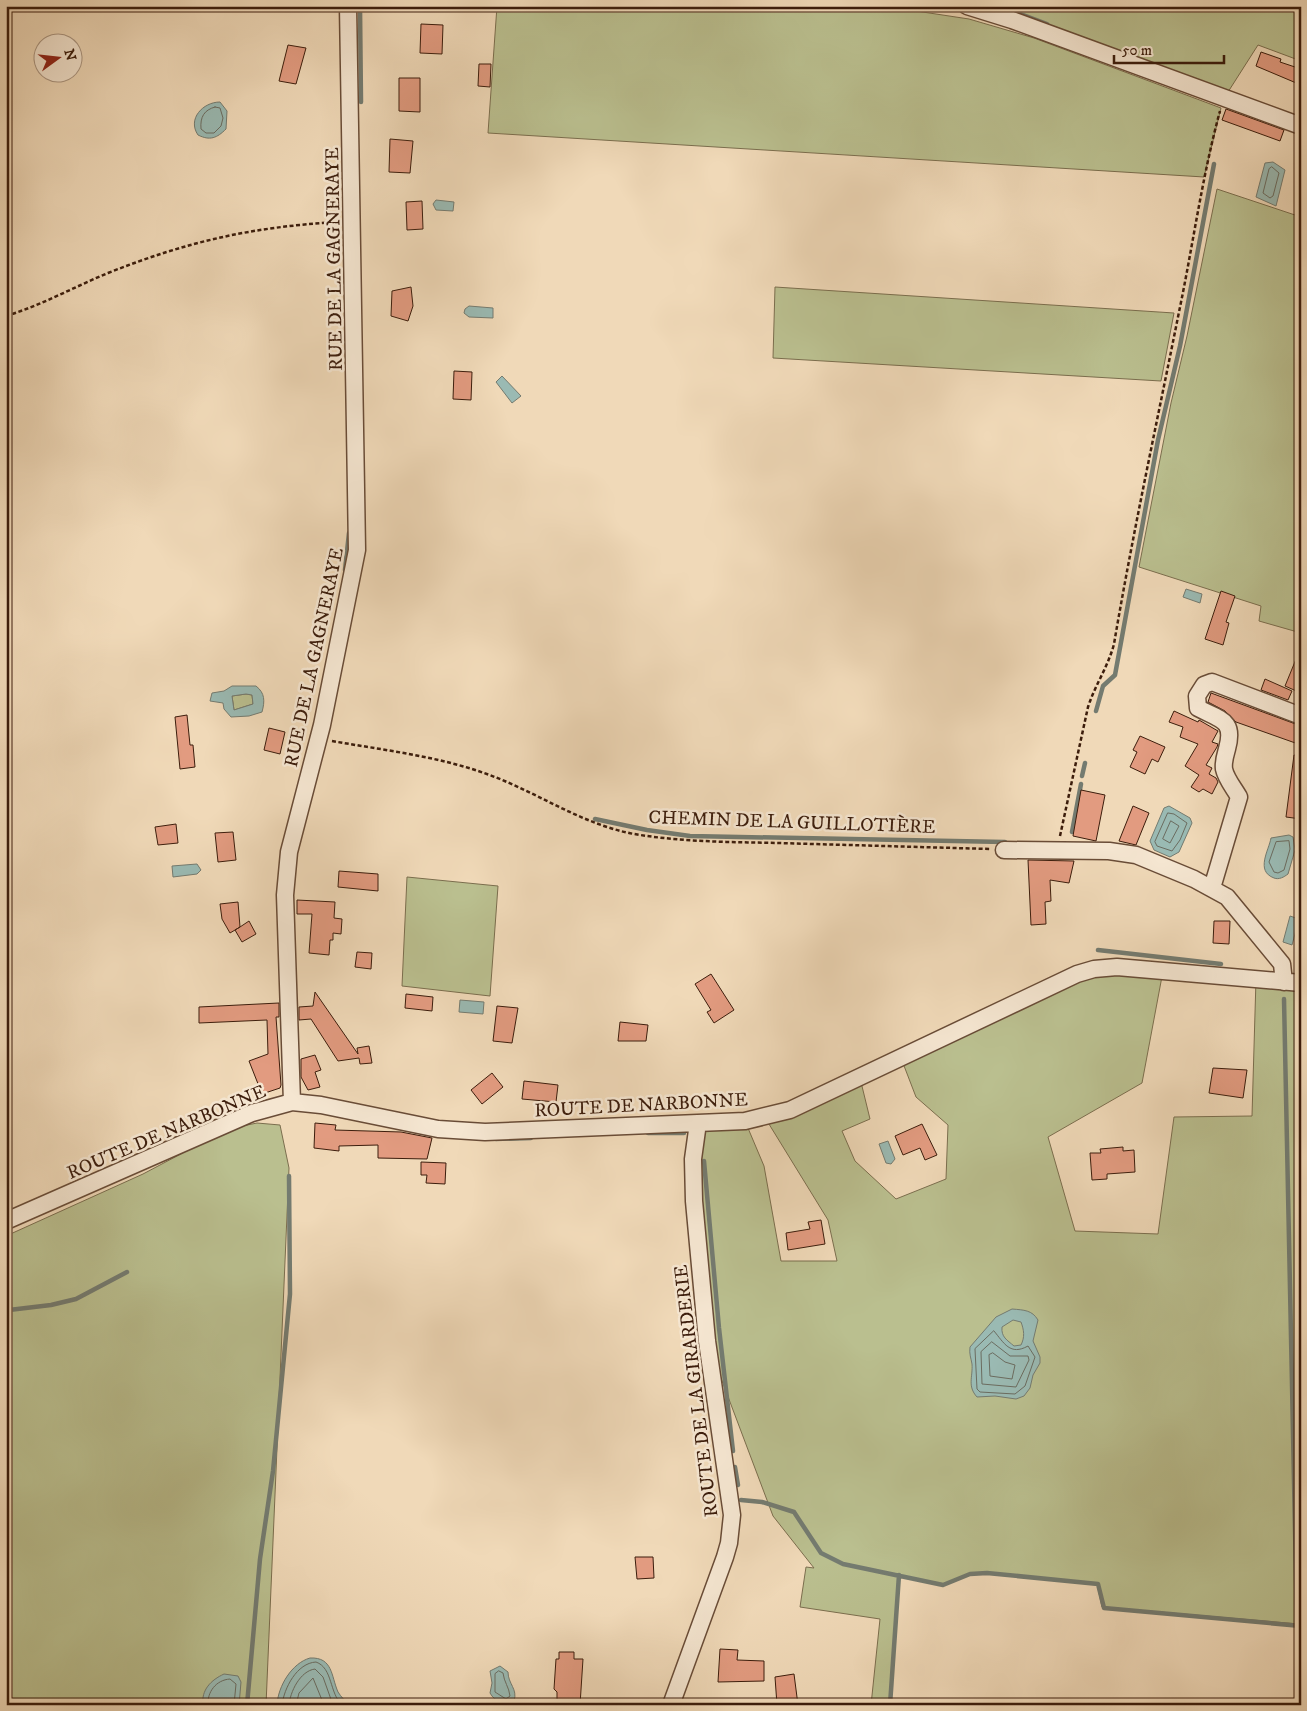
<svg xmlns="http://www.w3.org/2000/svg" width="1307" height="1711" font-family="'IM FELL DW Pica',serif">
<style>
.green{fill:#babf8f;stroke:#7b6e4e}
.water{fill:#9abab3;stroke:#747b70;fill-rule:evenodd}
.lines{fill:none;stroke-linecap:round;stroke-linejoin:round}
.shore{stroke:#6b6c60;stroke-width:1}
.stream{stroke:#747b70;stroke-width:4.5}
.building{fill:#e29b80;stroke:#3c1d0c}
.street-casing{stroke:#694c37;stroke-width:19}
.path{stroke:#3c1d0c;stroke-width:2.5;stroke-dasharray:4 2.5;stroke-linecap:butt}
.street{stroke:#f5e6d1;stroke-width:16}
.labels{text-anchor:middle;stroke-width:5;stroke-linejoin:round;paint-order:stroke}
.street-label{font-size:19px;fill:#3c1d0c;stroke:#f5e6d1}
</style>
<rect width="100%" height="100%" fill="#f0d9b8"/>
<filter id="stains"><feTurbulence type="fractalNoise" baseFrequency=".004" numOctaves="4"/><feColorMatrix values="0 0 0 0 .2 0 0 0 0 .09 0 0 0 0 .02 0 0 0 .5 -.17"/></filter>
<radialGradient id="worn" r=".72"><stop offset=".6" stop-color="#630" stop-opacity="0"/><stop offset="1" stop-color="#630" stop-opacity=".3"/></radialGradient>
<path class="green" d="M497,6H883L969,19L1034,38L1221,108L1204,177L488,133Z
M999,6H1301V61L1258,45L1228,92Z
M1217,189L1301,217V633L1259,621L1261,606L1139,567L1171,403L1187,336Z
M775,287L1174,313L1161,381L773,358Z
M246,694L252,695L253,704L234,710L232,696Z
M407,877L498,886L490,996L402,986Z
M1163,971L1142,1083L1048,1137L1075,1231L1158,1234L1174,1117L1252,1116L1256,979L1301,983L1299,1624L1102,1607L1097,1584L987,1573L970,1574L943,1585L900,1575L890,1705H871L880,1619L800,1607L806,1567L814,1568L773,1516L707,1341L698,1123L745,1121L764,1166L781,1261H837L828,1220L764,1116L860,1078L870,1119L842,1131L855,1161L896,1199L946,1179L948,1125L916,1097L901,1058L1077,974Z
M257,1123L280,1125L289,1168L266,1705H6V1236L143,1174L228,1129Z"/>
<path class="water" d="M220,102L227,111L226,129C217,138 210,141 198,135C187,119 203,102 220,102Z
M1273,162L1285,170L1276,206L1256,197L1265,163Z
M436,200L454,202L453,211L436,210L433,204Z
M469,306L493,308V318L469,317L464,313L465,309Z
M502,376L521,396L512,403L496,382Z
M1186,589L1202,594L1200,603L1183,597Z
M232,686H256C265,693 265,701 262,712L249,716L231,717L224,709L223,703L210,701L212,693L224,691ZM246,694L252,695L253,704L234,710L232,696Z
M1169,806L1190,818L1192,823L1179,852L1170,857L1154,850L1150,841L1164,808Z
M1289,835L1293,837L1295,850L1288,874C1284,877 1279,880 1274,878C1255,871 1269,850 1271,838Z
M197,864L201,870L197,874L173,877L172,866Z
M1290,916L1299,919L1292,945L1283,942Z
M460,1000L484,1002L483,1014L459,1012Z
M888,1141L895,1159L891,1164L886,1163L879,1144Z
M1012,1309C1024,1310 1032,1310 1038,1320L1033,1341L1040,1357V1363L1033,1375L1030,1388L1024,1396L1016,1399L995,1396L977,1397C967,1386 973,1377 972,1364C971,1358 969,1354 970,1347L996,1317ZM1013,1320L1021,1322C1024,1330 1025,1337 1021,1345L1014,1346C1007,1340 1001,1337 1002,1327Z
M310,1658C333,1657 331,1676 338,1692C341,1697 345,1700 348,1705H277C278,1686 292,1663 310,1658Z
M500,1666L508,1672C508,1684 518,1689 514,1701C504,1705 495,1702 490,1693L492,1683L490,1671Z
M224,1674L238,1676L241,1682L239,1705H203C201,1690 211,1680 224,1674Z"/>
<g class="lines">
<path class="shore" d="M215,107L220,108L223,118L221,126L214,133H206L201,129C200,117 204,110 215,107Z
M1272,167L1279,173L1273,196L1270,198L1263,193L1269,169Z
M1168,813L1174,814L1187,823L1180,840L1172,851L1157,846L1155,842Z
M1171,821L1179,826L1170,843L1163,839Z
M1289,841L1290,849L1284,870L1278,873L1274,872L1269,862L1276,842Z
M994,1331C1004,1343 1010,1356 1028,1346L1035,1357L1025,1386L1015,1394L980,1392L977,1389L975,1349Z
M992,1342L1010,1356H1028L1029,1360L1016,1387L982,1384L981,1352Z
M993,1353L1005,1362L1015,1365L1012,1379L990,1376L989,1355Z
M499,1671L503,1673C504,1682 509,1687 510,1696L506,1699L495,1692V1674Z
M208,1705C207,1692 216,1680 230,1679L236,1684L234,1705
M282,1705C284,1688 297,1663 316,1662C333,1668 329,1693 342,1705
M289,1705C290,1692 300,1671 315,1669L323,1677L333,1705
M296,1705L299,1693L313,1678L324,1705"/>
<path class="stream" d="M360,6L361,102
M999,6L1047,24
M345,570L349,533
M1096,711L1103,686L1115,675L1158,440L1180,346L1214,164
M1082,776L1085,763
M595,819L647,830L690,836L1005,842
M1072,832L1081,784
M1098,950L1221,964
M1284,999L1297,1625
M648,1133H684
M496,1139L531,1138
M704,1161L719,1328L733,1451
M6,1290L9,1310L51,1305L76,1299L127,1272
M735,1467L738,1485
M741,1500L762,1502L794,1512L821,1553L843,1564L943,1585L970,1574L987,1573L1098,1584L1104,1608L1301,1626
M247,1705L260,1559L273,1471L290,1294L289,1176
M890,1705L899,1575"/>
</g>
<path class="building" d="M421,24L443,25L442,54L420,53Z
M288,45L306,48L296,84L279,81Z
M1261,52L1281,59L1280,62L1301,69V85L1256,66Z
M479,64H491L490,87L478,86Z
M399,78H420V112L399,111Z
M1226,109L1284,130L1280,141L1222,120Z
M390,139L413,141L410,173L389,172Z
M422,201L423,229L407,230L406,202Z
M411,287L413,306L408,321L391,316L392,291Z
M454,371L472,372L471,400L453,399Z
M1221,591L1235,596L1226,622L1229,623L1223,645L1205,639Z
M1301,647V693L1285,686Z
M1265,679L1292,691L1288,700L1261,690Z
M1211,693L1301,726V745L1236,722L1225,711L1208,702Z
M1174,711L1198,722L1199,720L1218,731L1212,742L1218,744L1217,747L1206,765L1212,768L1209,774L1216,778L1218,782L1212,794L1203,789L1199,792L1191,787L1199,775L1185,766L1198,744L1180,737L1183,727L1169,722Z
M187,715L190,745H193L195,767L180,769L175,717Z
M269,728L285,732L280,754L264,750Z
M1140,736L1165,747L1158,762L1152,759L1145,774L1130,767L1137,752L1133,750Z
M1294,755L1301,756V819L1286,817Z
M1081,790L1105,795L1096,841L1073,836Z
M1133,806L1149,813L1136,845L1119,841Z
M176,824L178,843L158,845L155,827Z
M233,832L236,860L218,862L215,833Z
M1028,860L1074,861L1069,883L1050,880L1051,901L1045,902L1046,924L1031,925Z
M339,871L378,874V891L338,887Z
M297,900L335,902L334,918L342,919L341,934L333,933V940H330L329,955L309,953L312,914H297Z
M238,902L240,927L249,921L256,934L242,942L235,930L240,927L230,933L222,919L220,904Z
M1214,921H1230L1229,944L1213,943Z
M357,952L372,953L371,969L355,967Z
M711,974L734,1010L714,1023L707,1012L711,1010L695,984Z
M315,992L358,1054L357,1048L369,1046L372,1063L360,1064L359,1058L338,1061L311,1019L299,1020V1007L313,1006Z
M406,994L433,997L432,1011L405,1008Z
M279,1003V1017H276L281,1085L280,1088L262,1094L249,1061L268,1054L267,1020L199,1023V1007Z
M497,1006L518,1008L512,1043L493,1041Z
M620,1022L648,1025L646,1041H618Z
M315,1055L321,1070L315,1072L320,1087L308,1090L301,1077V1059Z
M1213,1068L1247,1070L1243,1098L1209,1093Z
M492,1073L503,1087L482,1104L471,1090Z
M524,1081L558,1085L556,1102L522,1099Z
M315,1123L336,1125L335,1130L401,1132L432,1138L427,1159L378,1158V1145L339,1146V1151L314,1148Z
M922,1124L937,1155L925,1160L920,1148L903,1155L895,1136Z
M1123,1147V1151L1134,1150L1135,1172L1107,1174V1179L1092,1180L1090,1153H1101L1100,1149Z
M421,1162L446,1163L445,1184L426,1183L427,1175H421Z
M821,1220L825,1244L788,1250L786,1233L810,1229L808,1222Z
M635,1557H653L654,1578L637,1579Z
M720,1649L738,1650L737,1660L764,1661V1681L718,1682Z
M559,1652H574V1659H583L580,1705L557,1702V1692L554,1689L556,1659H559Z
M794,1674L798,1705H777L775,1677Z"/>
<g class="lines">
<defs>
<path id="street" d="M967,6L1012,20L1301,126
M1004,850L1109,851L1136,855L1194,879L1227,897L1282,964L1284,982
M1212,888L1239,797C1234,788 1226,779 1224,769C1223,762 1225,756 1227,749C1235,720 1221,720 1198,708L1197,696L1204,685L1212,682L1301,716
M292,1102L285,895L289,852L322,725L357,550L348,6
M6,1221L252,1113L292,1102L321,1105L438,1129L485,1132L745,1121L790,1110L1077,974L1094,969L1117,967L1301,983
M671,1705L725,1557L729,1543L732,1515L707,1341L694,1201L693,1159L698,1123"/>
</defs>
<use href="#street" class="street-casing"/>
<path class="path" d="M6,316C42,305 74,287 108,273C189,241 252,227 338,222
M332,741C383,750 436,756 484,773C536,791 580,824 634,834C682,842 730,842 778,843C849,845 919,847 990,849
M1060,836L1088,707C1095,685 1108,667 1114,644C1133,532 1157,422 1179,312C1193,245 1202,177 1220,111"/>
<use href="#street" class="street"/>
</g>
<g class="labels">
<g class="street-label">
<text transform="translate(333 259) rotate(-91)" y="7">RUE DE LA GAGNERAYE</text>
<text transform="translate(313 657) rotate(-78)" y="7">RUE DE LA GAGNERAYE</text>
<text transform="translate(792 821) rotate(2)" y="7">CHEMIN DE LA GUILLOTIÈRE</text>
<text transform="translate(641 1104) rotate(-3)" y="7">ROUTE DE NARBONNE</text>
<text transform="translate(166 1131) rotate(-23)" y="7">ROUTE DE NARBONNE</text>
<text transform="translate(695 1391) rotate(-97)" y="7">ROUTE DE LA GIRARDERIE</text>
</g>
</g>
<rect width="1307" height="1711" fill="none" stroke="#f0d9b8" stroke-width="25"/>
<rect x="8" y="8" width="1292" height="1696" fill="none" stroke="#3c1d0c" stroke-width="2.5"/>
<rect x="12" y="12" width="1282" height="1686" fill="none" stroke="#3c1d0c"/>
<g transform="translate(58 58) rotate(75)"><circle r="24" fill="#f5e6d1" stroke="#ab9682"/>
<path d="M0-4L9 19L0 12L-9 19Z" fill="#8f2418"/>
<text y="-8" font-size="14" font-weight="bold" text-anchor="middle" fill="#3c1d0c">N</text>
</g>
<path d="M1114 55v8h110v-8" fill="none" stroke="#3c1d0c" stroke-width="2.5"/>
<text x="1122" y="55" font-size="15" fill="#3c1d0c" stroke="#f5e6d1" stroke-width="4" paint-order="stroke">50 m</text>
<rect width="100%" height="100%" filter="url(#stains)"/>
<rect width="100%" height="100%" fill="url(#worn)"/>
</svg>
